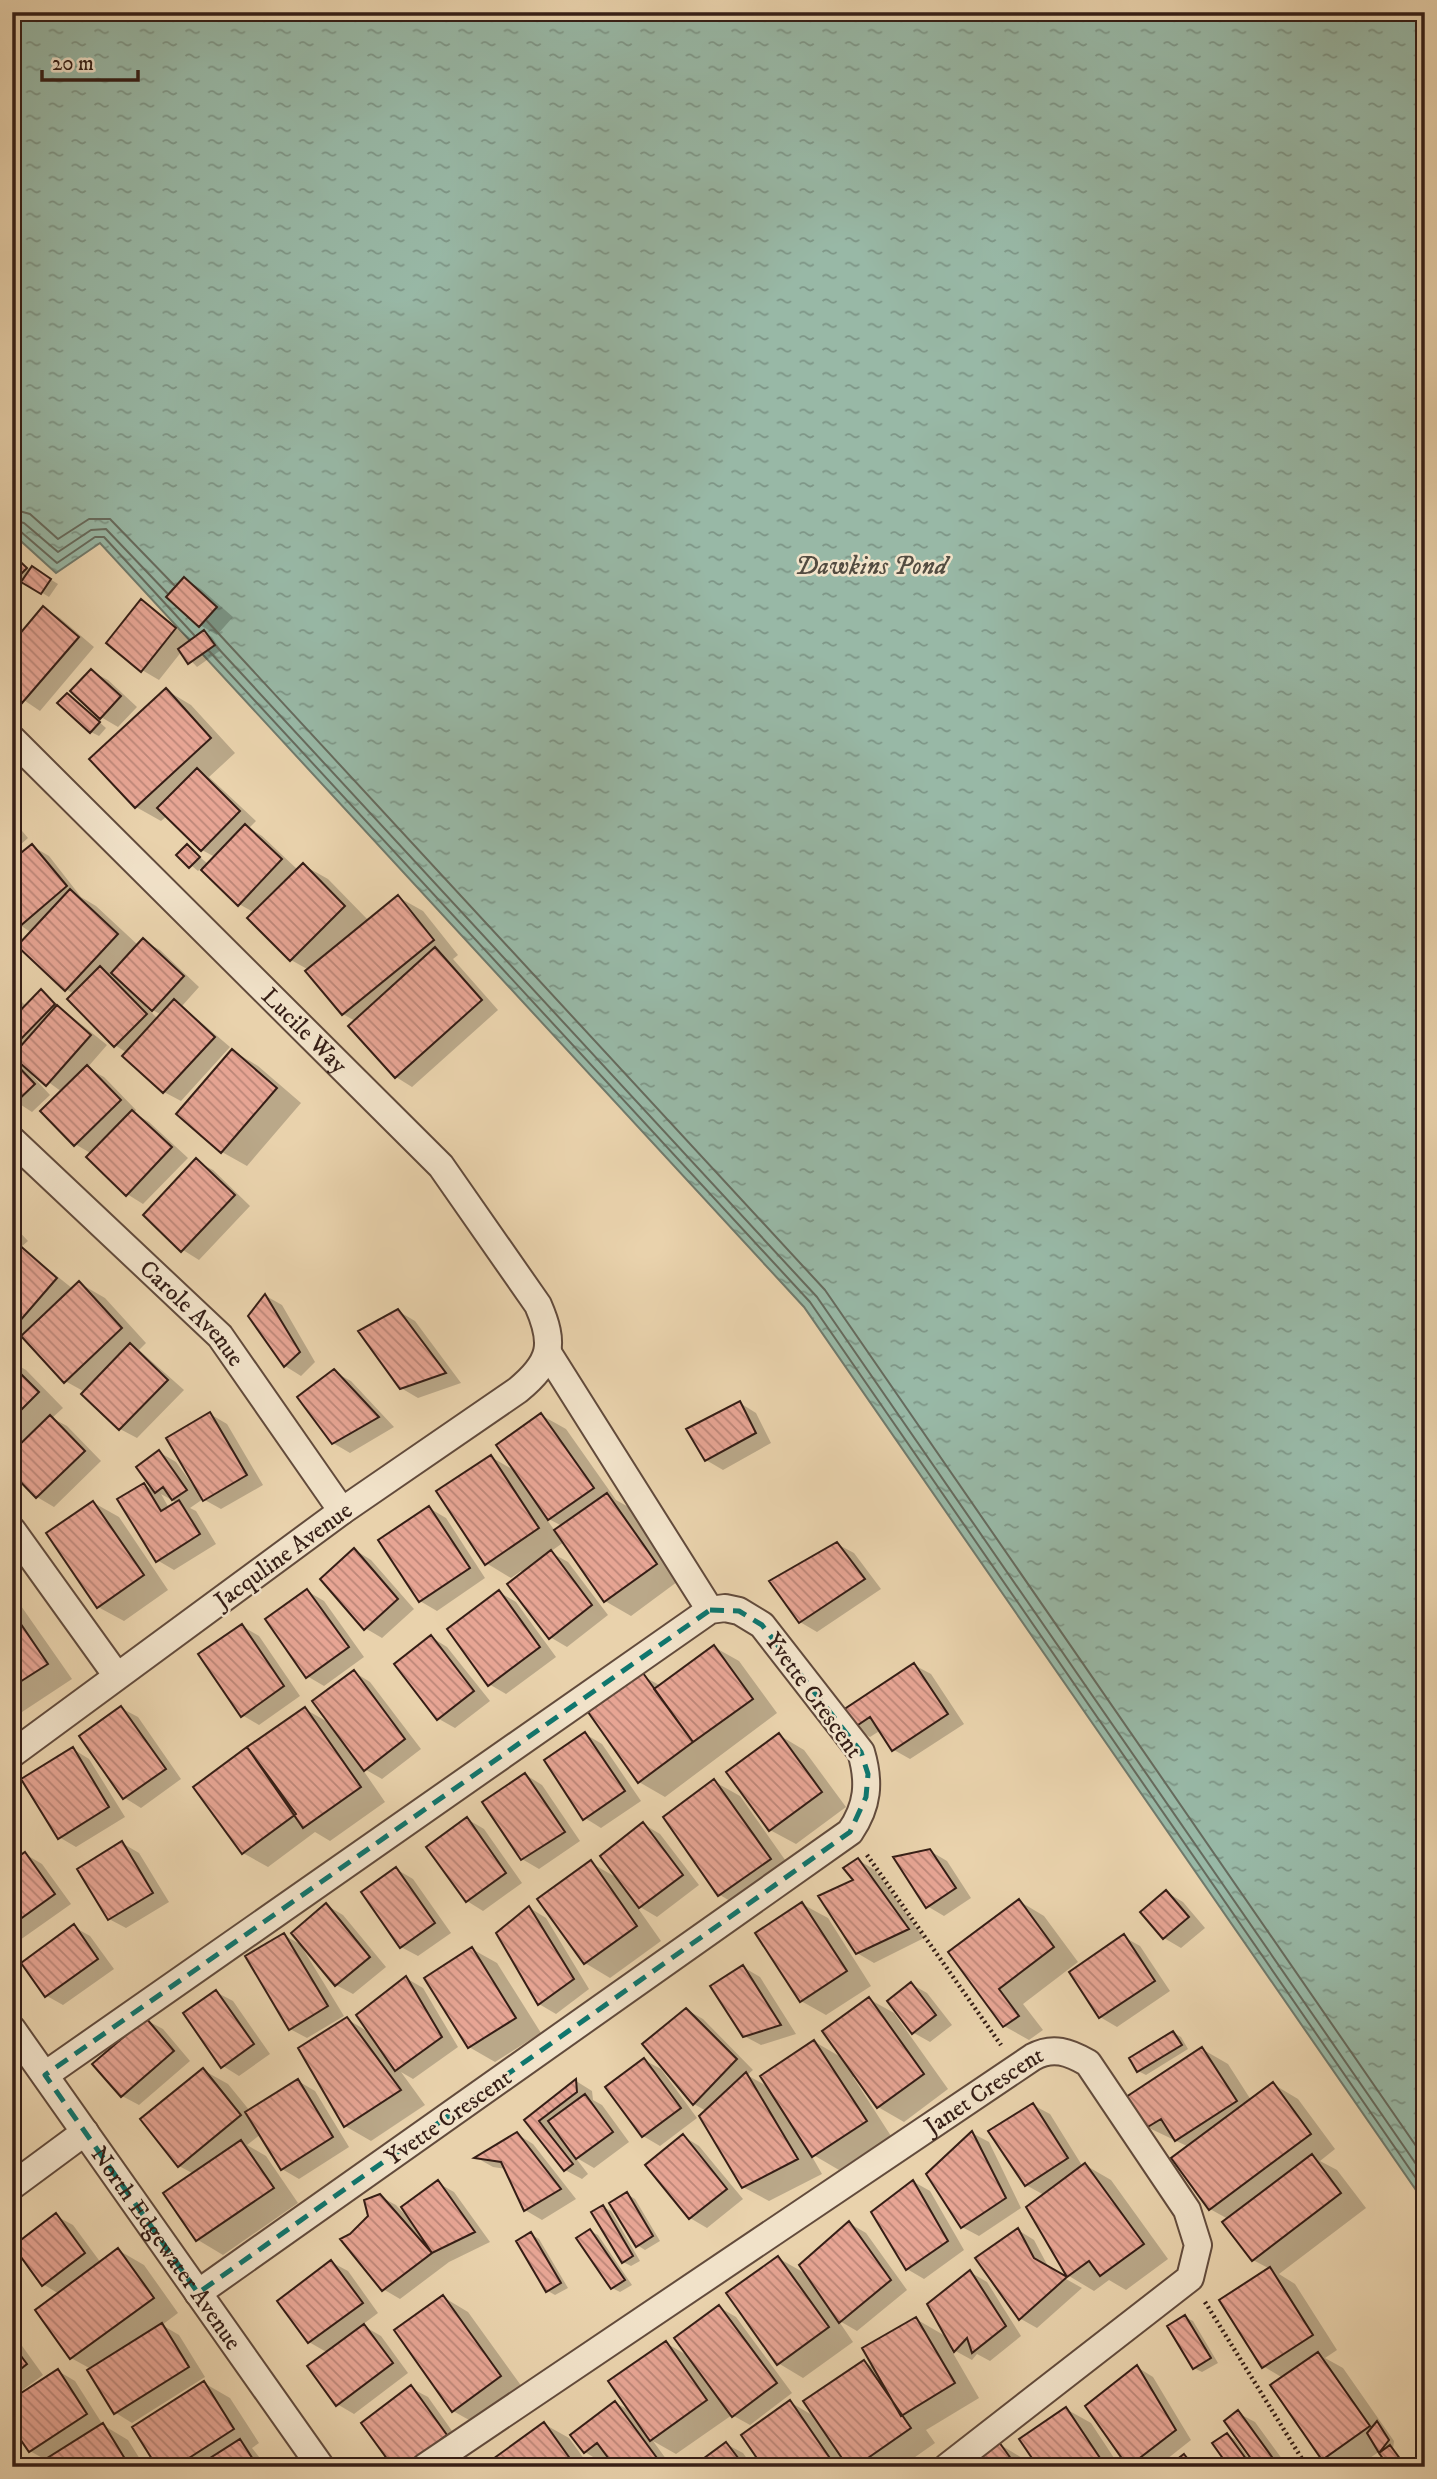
<svg xmlns="http://www.w3.org/2000/svg" width="1437" height="2479" font-family="'IM FELL DW Pica',serif">
<style>
.water{fill:url(#water-ripples);stroke:#707a6c;stroke-width:2}
.shadow{fill:#0003;fill-rule:evenodd}
.lines{fill:none;stroke-linecap:round;stroke-linejoin:round}
.shore{stroke:#666b5e;stroke-width:2}
.building{fill:url(#building-back-hatch);stroke:#351e16;stroke-width:2}
.minor-casing{stroke:#624b3c;stroke-width:30}
.path{stroke:#351e16;stroke-width:4.5;stroke-dasharray:2 3.5;stroke-linecap:butt}
.minor{stroke:#f1e2c9;stroke-width:26}
.marked{fill:none;stroke:#0f766e;stroke-width:5;stroke-dasharray:14 9;stroke-linejoin:round}
.labels{text-anchor:middle;stroke-width:5;stroke-linejoin:round;paint-order:stroke}
.street-label{font-size:24px;fill:#351e16;stroke:#f1e2c9}
.water-label{font-size:26px;font-style:italic;fill:#534c41;stroke:#f1e2c9}
</style>
<defs>
<pattern id="water-ripples" width="26" height="14" patternUnits="userSpaceOnUse" patternTransform="scale(1.75)"><rect width="26" height="14" fill="#98b8a6"/><path d="M2 4q2-2 4 0t4 0M15 11q2-2 4 0t4 0" fill="none" stroke="#7d9586"/></pattern>
<pattern id="building-back-hatch" width="6" height="6" patternUnits="userSpaceOnUse" patternTransform="scale(1.75)"><rect width="6" height="6" fill="#e7a594"/><path d="M-1 5l2 2M0 0l6 6M5-1l2 2" fill="none" stroke="#bc8678"/></pattern>
</defs>
<rect width="100%" height="100%" fill="#e9d2ac"/>
<filter id="stains"><feTurbulence type="fractalNoise" baseFrequency=".00286" numOctaves="4"/><feColorMatrix values="0 0 0 0 .2 0 0 0 0 .09 0 0 0 0 .02 0 0 0 .5 -.17"/></filter>
<radialGradient id="worn" r=".72"><stop offset=".6" stop-color="#630" stop-opacity="0"/><stop offset="1" stop-color="#630" stop-opacity=".3"/></radialGradient>
<path class="water" d="M12,12H1425V2203L804,1307L100,543L56,573L12,533Z"/>
<path class="shadow" d="M12,544L21,553L17,557L31,571L32,568L58,584L49,597L25,582L17,590L12,588Z
M185,579L201,589L233,617L217,635L200,625Z
M141,601L193,640L204,632L212,637L221,650L197,667L182,651L159,680L142,670Z
M44,608L60,618L94,647L40,711L12,692Z
M91,671L108,680L137,707L118,727L101,717Z
M166,690L191,705L235,753L209,777L256,821L249,828L262,836L298,870L303,865L328,879L369,921L398,897L423,911L458,955L453,959L498,1010L412,1087L396,1077L355,1021L343,1014L309,970L291,960L255,913L239,904L201,868L198,871L179,855L188,847L208,864L215,857L202,850L167,816L161,821L136,807Z
M68,695L106,728L99,736L91,732Z
M12,819L28,838L12,852Z
M32,846L49,856L81,897L96,906L139,946L144,941L160,950L199,987L182,1006L230,1047L181,1101L164,1092L127,1053L115,1045L74,994L66,989L32,933L20,925ZM146,1007H147L162,1015L158,1019Z
M12,992L27,1007L41,992L107,1045L87,1068L104,1077L136,1110L134,1113L149,1122L188,1158L143,1204L127,1194L92,1154L75,1144L62,1092L28,1067L26,1069L50,1095L32,1112L12,1099V1058L21,1063L23,1046L12,1038Z
M233,1051L258,1066L301,1103L247,1166L222,1152Z
M196,1161L213,1170L250,1206L199,1260L183,1250L145,1215Z
M12,1224L28,1241L21,1247L73,1289L79,1283L105,1298L146,1343L139,1350L184,1390L137,1438L120,1429L85,1392L65,1381L27,1342L12,1333Z
M266,1296L282,1305L315,1362L301,1376L285,1366Z
M398,1311L415,1321L461,1383L418,1398L401,1388Z
M12,1362L26,1370L63,1408L52,1418L67,1426L101,1461L54,1507L37,1497L12,1471L19,1460L15,1456L12,1458Z
M334,1372L351,1381L394,1427L350,1453L333,1443Z
M740,1403L756,1413L771,1443L723,1470L706,1460Z
M210,1414L227,1424L263,1485L221,1509L203,1499L190,1508L196,1511L216,1544L174,1570L157,1560L144,1485L157,1492L139,1467L159,1452L176,1462L195,1488L197,1487ZM161,1494L177,1503L169,1508Z
M541,1415L566,1429L616,1500L632,1509L681,1579L631,1616L605,1601L564,1542L550,1552L568,1562L608,1615L567,1647L550,1637L521,1571L511,1578L486,1563L491,1457L517,1472ZM545,1517L562,1526L555,1531Z
M94,1503L119,1517L168,1590L124,1621L98,1607Z
M429,1508L446,1518L485,1578L437,1611L420,1601Z
M837,1544L854,1553L881,1589L817,1632L800,1622Z
M355,1550L371,1560L414,1609L382,1638L365,1628Z
M307,1591L324,1601L364,1657L324,1686L307,1676Z
M499,1592L516,1602L556,1657L506,1694L489,1684Z
M12,1593L72,1679L22,1712L12,1706Z
M242,1626L259,1636L300,1696L259,1725L242,1715Z
M431,1637L447,1647L490,1701L455,1728L439,1719Z
M714,1647L739,1661L777,1713L665,1797L639,1782L591,1713L643,1676L661,1686Z
M914,1665L931,1674L964,1724L910,1759L894,1750L881,1730L870,1737L853,1728Z
M354,1672L370,1682L421,1749L382,1779L361,1767L385,1802L330,1841L315,1832L268,1867L243,1853L305,1709L331,1724Z
M121,1708L138,1717L181,1779L141,1808L125,1798L81,1736Z
M585,1734L602,1744L641,1801L601,1828L585,1818Z
M779,1735L804,1750L846,1807L796,1844L770,1830Z
M73,1749L89,1759L125,1817L76,1847L59,1837Z
M526,1775L542,1785L580,1841L539,1869L522,1859Z
M715,1782L740,1796L795,1874L745,1910L720,1895L665,1817Z
M467,1819L484,1829L522,1883L483,1911L467,1901Z
M643,1824L660,1834L699,1885L657,1917L635,1904L661,1941L610,1978L585,1963L591,1863L619,1879Z
M122,1843L139,1853L169,1902L126,1928L109,1919Z
M930,1851L947,1861L971,1898L944,1916L927,1906Z
M25,1854L42,1864L71,1904L20,1940L12,1936V1863Z
M858,1860L875,1870L924,1938L874,1963L857,1953L855,1881Z
M396,1869L413,1879L451,1933L418,1956L401,1947Z
M1166,1892L1183,1902L1205,1928L1181,1948L1164,1938L1142,1912Z
M1019,1901L1044,1916L1078,1962L1023,2004L1043,2030L1029,2040L1004,2026L950,1953Z
M802,1904L828,1918L871,1986L826,2015L801,2001Z
M326,1905L343,1915L386,1967L353,1994L336,1985L303,1949L344,2016L307,2038L290,2029L284,1935L303,1946Z
M530,1908L546,1918L589,1989L556,2014L539,2004Z
M74,1927L90,1936L114,1969L63,2005L47,1996Z
M1124,1937L1140,1946L1170,1991L1117,2027L1100,2017Z
M472,1949L497,1963L541,2033L495,2062L469,2047L426,1978Z
M743,1967L760,1977L796,2034L761,2045L744,2036Z
M406,1978L423,1988L458,2047L413,2079L401,2072L425,2105L371,2141L345,2126L347,2019L370,2033Z
M911,1984L927,1993L952,2025L930,2042L914,2033Z
M216,1992L233,2001L270,2054L239,2076L223,2066Z
M869,1999L894,2013L948,2089L904,2122L878,2107L856,2075L853,2077L891,2136L839,2170L810,2153L822,2174L769,2201L743,2187L706,2111L694,2104L687,2010L703,2019L753,2070L747,2075L770,2088L815,2042L844,2059Z
M146,2020L163,2029L190,2061L139,2105L122,2096Z
M1174,2033L1181,2037L1188,2049L1146,2075L1138,2071Z
M1202,2049L1228,2064L1251,2100L1273,2084L1298,2099L1335,2149L1320,2161L1337,2170L1366,2208L1279,2274L1295,2284L1337,2350L1325,2358L1343,2368L1394,2441L1393,2449L1409,2467H1391L1380,2451L1357,2467H1337L1323,2459L1283,2378L1263,2366L1270,2269L1253,2260L1228,2219L1210,2209L1189,2147L1147,2127Z
M644,2060L661,2069L697,2118L660,2146L643,2136Z
M203,2070L228,2084L250,2111L298,2081L315,2091L349,2147L299,2179L282,2169L261,2134L247,2145L266,2156L298,2203L223,2255L198,2240L194,2174L179,2166Z
M576,2081L592,2091L593,2100L602,2105L629,2142L594,2168L575,2157L588,2174L582,2179L565,2170L527,2121Z
M1033,2105L1050,2114L1083,2167L1085,2165L1111,2180L1168,2259L1126,2290L1109,2280L1094,2291L1069,2276L1028,2208L1044,2195L1026,2185L990,2132Z
M972,2133L989,2142L1021,2208L979,2236L962,2227Z
M517,2134L533,2144L576,2199L542,2220L525,2210L506,2169L493,2167L477,2158Z
M683,2136L699,2146L743,2199L707,2228L690,2218L648,2165Z
M914,2182L930,2191L964,2250L924,2279L907,2269Z
M438,2183L454,2192L490,2242L449,2262L400,2299L383,2289L351,2236L369,2217L379,2196L396,2205L407,2217Z
M627,2194L635,2199L660,2241L645,2250L637,2245Z
M603,2207L611,2211L640,2261L631,2266L623,2262Z
M56,2216L73,2225L101,2263L118,2250L144,2265L178,2313L162,2325L179,2335L205,2377L132,2423L116,2413L91,2369L71,2358L59,2294L43,2284Z
M849,2223L866,2233L907,2290L857,2331L838,2320L853,2342L803,2378L778,2363V2258L808,2275Z
M1018,2230L1034,2240L1050,2270L1082,2288L1037,2328L1021,2319L977,2259Z
M590,2231L598,2235L632,2285L620,2292L612,2288Z
M531,2234L539,2239L568,2288L555,2295L548,2291Z
M331,2262L348,2271L378,2313L362,2325L381,2336L408,2373L354,2414L337,2404L328,2353L309,2342Z
M970,2272L987,2282L1021,2336L990,2361L977,2354L972,2360L950,2348L979,2398L926,2430L935,2443L901,2467H765L790,2402L817,2418L864,2362L876,2369L916,2319L947,2337Z
M443,2297L468,2312L525,2391L478,2425L453,2411Z
M12,2300L18,2308L12,2313Z
M719,2307L736,2317L792,2393L750,2425L732,2415L676,2454L653,2441L672,2467H617L609,2456L601,2462L585,2452L616,2403L632,2412L666,2343L690,2357Z
M1185,2317L1193,2321L1218,2363L1202,2372L1194,2368Z
M12,2339L20,2343L43,2375L12,2398Z
M1137,2367L1153,2377L1191,2440L1157,2467L1130,2466Z
M58,2371L75,2381L103,2425L128,2440L145,2467H36L46,2460L30,2451Z
M204,2383L230,2398L259,2443L252,2448L267,2467H159Z
M411,2388L428,2397L462,2445L433,2467H395Z
M1066,2409L1091,2423L1120,2467H1040Z
M1238,2413L1255,2422L1288,2467H1259Z
M544,2424L569,2438L590,2467H490Z
M1227,2435L1235,2439L1255,2467H1231Z
M726,2444L743,2453L753,2467H695Z
M999,2444L1024,2459L1030,2467H969Z
M1184,2456L1201,2465L1202,2467H1170Z"/>
<g class="lines">
<path class="shore" d="M12,509L30,514L58,539L89,519H110L174,585
M12,520L24,523L58,552L91,530L106,529L167,593
M12,529L20,531L57,563L95,537H104L194,635
M207,621L825,1290L1425,2159
M216,646L817,1297L1425,2177
M209,651L810,1302L1425,2191"/>
</g>
<path class="building" d="M12,554L27,568L12,583Z
M32,566L51,579L41,594L21,582Z
M184,577L217,607L199,627L166,597Z
M141,599L176,628L141,672L106,643Z
M43,606L79,637L22,703L12,695V643Z
M204,630L215,645L188,664L178,649Z
M91,669L121,696L100,719L70,691Z
M166,688L211,738L135,808L89,759Z
M67,693L100,722L90,733L57,703Z
M197,768L240,811L201,851L157,808Z
M245,824L282,859L238,906L201,870Z
M32,844L67,886L19,927L12,919V860Z
M187,844L200,857L189,868L176,855Z
M303,863L345,906L290,961L247,918Z
M70,889L118,934L65,991L17,946Z
M398,895L434,940L342,1015L305,971Z
M143,938L184,976L152,1011L111,973Z
M435,947L482,1000L395,1078L348,1026Z
M100,966L147,1014L114,1047L67,999Z
M41,989L55,1004L16,1044L12,1040V1019Z
M174,999L215,1037L163,1093L122,1056Z
M57,1005L91,1035L46,1086L12,1056Z
M232,1049L277,1088L221,1153L176,1114Z
M12,1060L35,1084L14,1104L12,1102Z
M87,1065L121,1100L74,1146L40,1111Z
M132,1110L172,1147L126,1196L86,1157Z
M196,1158L235,1195L181,1252L143,1215Z
M17,1243L57,1278L12,1330V1248Z
M79,1281L122,1328L64,1383L21,1336Z
M265,1294L300,1352L284,1367L248,1316Z
M398,1309L446,1373L400,1389L358,1331Z
M130,1343L168,1380L119,1430L81,1394Z
M12,1365L39,1392L12,1419Z
M334,1369L379,1417L332,1444L297,1397Z
M740,1401L756,1433L705,1461L686,1429Z
M210,1412L247,1475L203,1501L166,1438Z
M541,1413L594,1488L548,1520L496,1445Z
M50,1415L85,1451L36,1498L12,1473V1463L16,1460L12,1452Z
M159,1450L187,1490L172,1500L163,1487L155,1493L136,1467Z
M491,1455L539,1528L485,1565L436,1491Z
M144,1483L161,1511L179,1500L200,1534L156,1562L117,1499Z
M607,1493L657,1564L604,1602L554,1530Z
M93,1501L144,1575L97,1608L46,1533Z
M429,1506L470,1568L419,1602L378,1540Z
M837,1542L865,1579L799,1623L769,1581Z
M354,1548L398,1599L364,1630L320,1579Z
M551,1550L592,1605L549,1639L507,1584Z
M307,1589L349,1647L306,1678L265,1619Z
M499,1590L540,1647L488,1686L447,1629Z
M12,1611L48,1664L12,1687Z
M242,1624L284,1686L241,1717L198,1654Z
M431,1635L474,1691L437,1720L394,1664Z
M714,1645L753,1699L693,1742L654,1689Z
M914,1663L948,1714L892,1751L870,1717L852,1729L840,1712Z
M354,1670L405,1739L364,1771L312,1701Z
M643,1673L693,1742L638,1783L588,1712Z
M121,1706L166,1769L123,1799L79,1736Z
M305,1707L361,1787L303,1828L247,1747Z
M585,1732L625,1791L583,1820L544,1760Z
M779,1733L822,1792L769,1831L726,1772Z
M73,1747L109,1807L58,1839L21,1779Z
M247,1747L296,1814L242,1854L193,1787Z
M525,1773L565,1832L521,1860L482,1802Z
M714,1779L771,1859L718,1896L663,1817Z
M467,1817L506,1873L466,1902L426,1847Z
M643,1822L683,1875L639,1908L600,1856Z
M122,1841L153,1893L108,1920L77,1869Z
M930,1849L956,1888L926,1908L893,1857Z
M25,1852L55,1894L12,1925V1861Z
M858,1858L909,1929L856,1954L818,1896L853,1880L843,1868Z
M591,1860L637,1926L584,1964L537,1899Z
M396,1867L435,1923L400,1948L361,1892Z
M1166,1890L1189,1917L1163,1939L1140,1912Z
M1019,1899L1054,1947L999,1989L1019,2016L1003,2027L948,1952Z
M802,1902L847,1971L800,2002L755,1933Z
M326,1903L370,1957L335,1986L291,1933Z
M529,1906L574,1979L538,2005L496,1933Z
M74,1924L98,1959L45,1997L21,1963Z
M284,1933L328,2006L289,2030L245,1956Z
M1124,1934L1155,1981L1099,2018L1069,1972Z
M472,1947L516,2018L468,2048L424,1978Z
M743,1965L781,2025L743,2037L710,1986Z
M406,1976L442,2037L395,2071L356,2015Z
M911,1982L936,2015L912,2034L887,2001Z
M216,1990L254,2044L221,2068L183,2013Z
M869,1997L924,2074L877,2108L822,2031Z
M686,2008L737,2059L693,2105L642,2044Z
M347,2017L401,2090L344,2127L298,2048Z
M146,2018L174,2051L121,2097L92,2064Z
M1173,2031L1182,2045L1137,2072L1129,2058Z
M814,2040L867,2121L812,2157L760,2076Z
M1202,2047L1237,2101L1175,2141L1161,2119L1146,2128L1126,2097Z
M644,2058L681,2108L642,2137L605,2087Z
M203,2068L241,2115L178,2167L140,2119Z
M746,2072L798,2159L742,2188L699,2116Z
M298,2079L333,2137L281,2170L245,2112Z
M576,2079L577,2092L539,2121L573,2164L564,2171L524,2120Z
M1273,2082L1311,2134L1209,2210L1171,2158Z
M585,2094L613,2132L576,2159L548,2121Z
M1033,2103L1068,2158L1025,2186L988,2131Z
M972,2131L1006,2198L961,2228L926,2174Z
M517,2132L561,2189L524,2211L501,2162L474,2158Z
M683,2134L727,2189L689,2219L645,2165Z
M241,2140L274,2188L196,2241L163,2193Z
M1312,2154L1341,2193L1252,2261L1222,2222Z
M1085,2163L1144,2244L1100,2276L1089,2261L1067,2277L1026,2207Z
M438,2180L475,2232L432,2253L401,2207Z
M913,2180L948,2241L906,2270L871,2212Z
M627,2192L653,2236L636,2247L609,2203Z
M380,2194L432,2253L382,2291L340,2239L350,2234L368,2216L364,2200Z
M603,2205L633,2256L622,2263L591,2212Z
M56,2213L85,2253L42,2286L13,2246Z
M849,2221L891,2280L839,2323L799,2265Z
M1018,2228L1034,2258L1067,2277L1019,2320L975,2258Z
M590,2229L625,2280L611,2289L576,2238Z
M531,2232L561,2283L546,2292L516,2241Z
M118,2248L154,2298L70,2359L35,2310Z
M778,2256L829,2327L777,2365L726,2293Z
M331,2260L363,2303L308,2343L277,2301Z
M1270,2267L1313,2335L1262,2368L1219,2300Z
M970,2270L1006,2326L972,2353L967,2338L954,2352L927,2304Z
M443,2295L501,2376L452,2412L394,2330Z
M719,2305L777,2383L732,2417L674,2338Z
M1185,2315L1211,2358L1193,2369L1167,2326Z
M916,2317L955,2383L901,2416L862,2348Z
M162,2323L189,2367L114,2414L87,2370Z
M364,2324L393,2363L336,2406L307,2366Z
M666,2341L707,2400L650,2441L608,2381Z
M12,2344L27,2364L12,2376Z
M1318,2352L1370,2426L1322,2460L1270,2385Z
M864,2360L911,2428L855,2467H848L803,2401Z
M1137,2365L1176,2430L1128,2467L1085,2406Z
M58,2369L87,2414L29,2452L12,2427V2399Z
M204,2381L234,2429L175,2467H157L132,2427Z
M411,2385L447,2435L404,2467H393L361,2423Z
M790,2400L836,2467H763L741,2435Z
M615,2401L657,2458L645,2467H615L597,2443L584,2453L570,2435Z
M1066,2407L1106,2467H1038L1019,2439Z
M1238,2410L1277,2464L1273,2467H1257L1224,2421Z
M1377,2421L1389,2440L1379,2453L1367,2433Z
M544,2422L576,2467H488L486,2464Z
M103,2423L130,2467H33Z
M1227,2433L1252,2467H1229L1212,2443Z
M240,2439L258,2467H196Z
M726,2442L745,2467H692Z
M999,2442L1017,2467H966Z
M1390,2445L1406,2467H1389L1379,2453Z
M1184,2454L1194,2467H1167Z"/>
<g class="lines">
<defs>
<g id="minor">
<path id="s1" d="M12,739L441,1166L538,1305C555,1344 552,1362 518,1390L342,1511L12,1754"/>
<path id="s2" d="M12,1140L220,1336L342,1511"/>
<path d="M548,1353L710,1610"/>
<path d="M12,1530L117,1676"/>
<path id="s3" d="M12,2029L321,2467"/>
<path d="M45,2075L710,1610L725,1608L739,1611L762,1625L861,1752C870,1782 868,1806 850,1832L198,2293"/>
<path d="M12,2186L85,2132"/>
<path id="s4" d="M425,2467L1033,2057C1053,2046 1069,2052 1088,2063L1187,2210L1198,2245L1190,2278L947,2467"/>
</g>
</defs>
<use href="#minor" class="minor-casing"/>
<path class="path" d="M867,1855L1001,2045
M1205,2302L1307,2467"/>
<use href="#minor" class="minor"/>
</g>
<path class="marked" d="M710,1610L739,1611L762,1625L861,1752L868,1774L866,1797L850,1832L198,2293L45,2075Z"/>
<g class="labels">
<g class="street-label">
<text dy="8" stroke="none"><textPath href="#s1" startOffset="413">Lucile Way</textPath></text>
<text dy="8" stroke="none"><textPath href="#s2" startOffset="250">Carole Avenue</textPath></text>
<text transform="translate(283 1555) rotate(-36)" y="8">Jacquline Avenue</text>
<text transform="translate(814 1695) rotate(54)" y="8">Yvette Crescent</text>
<text dy="8" stroke="none"><textPath href="#s4" startOffset="674">Janet Crescent</textPath></text>
<text transform="translate(448 2117) rotate(-35)" y="8">Yvette Crescent</text>
<text dy="8" stroke="none"><textPath href="#s3" startOffset="268">North Edgewater Avenue</textPath></text>
</g>
<g class="water-label">
<text x="871" y="574">Dawkins Pond</text>
</g>
</g>
<rect width="1437" height="2479" fill="none" stroke="#e9d2ac" stroke-width="42"/>
<rect x="14" y="14" width="1409" height="2451" fill="none" stroke="#351e16" stroke-width="3.5"/>
<rect x="21" y="21" width="1395" height="2437" fill="none" stroke="#351e16" stroke-width="2"/>
<path d="M42 70v10h96v-10" fill="none" stroke="#351e16" stroke-width="3.5"/>
<text x="52" y="70" font-size="21" fill="#351e16" stroke="#f1e2c9" stroke-width="5" paint-order="stroke">20 m</text>
<rect width="100%" height="100%" filter="url(#stains)"/>
<rect width="100%" height="100%" fill="url(#worn)"/>
</svg>
